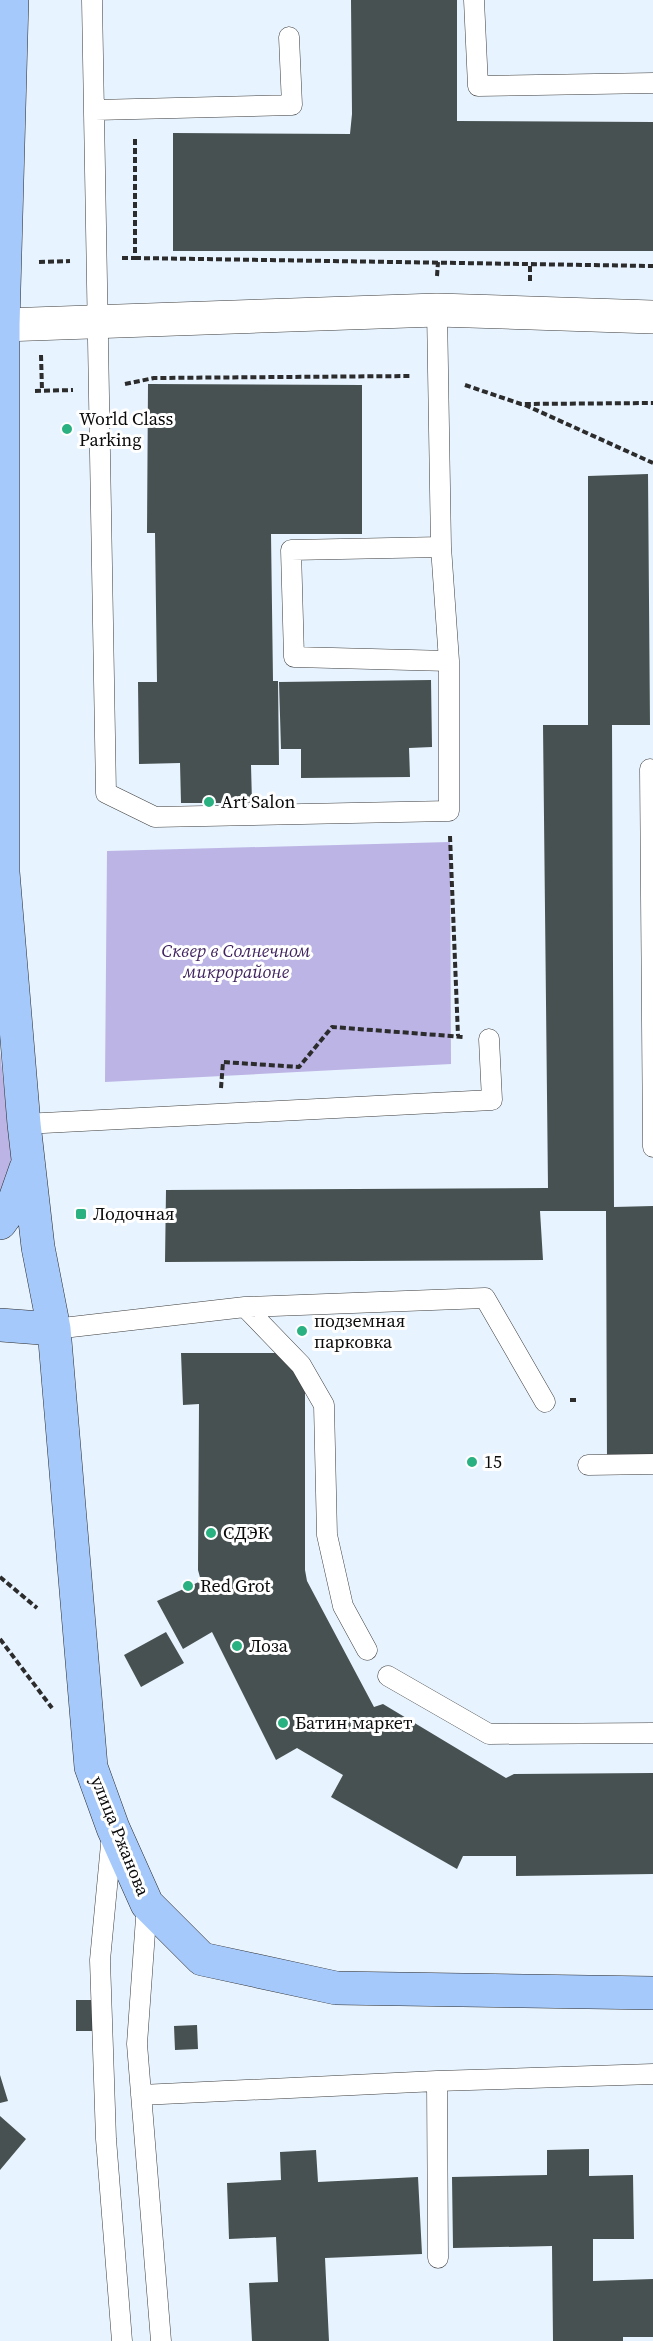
<svg xmlns="http://www.w3.org/2000/svg" width="653" height="2341" font-family="'Source Serif 4',serif">
<style>
.green{fill:#bcb4e5}
.building{fill:#475151}
.lines{fill:none;stroke-linecap:round;stroke-linejoin:round}
.lane-casing{stroke:#3d3d3d;stroke-width:21}
.street-casing{stroke:#3d3d3d;stroke-width:34}
.secondary-casing{stroke:#2c2c2c;stroke-width:34}
.path{stroke:#2c2c2c;stroke-width:4;stroke-dasharray:6 3;stroke-linecap:butt}
.lane{stroke:#fff;stroke-width:20}
.street{stroke:#fff;stroke-width:33}
.secondary{stroke:#a6c9fb;stroke-width:33}
.poi-dot{fill:#2ab181;stroke:#fff;stroke-width:2}
.labels{text-anchor:middle;stroke-width:6;stroke-linejoin:round;paint-order:stroke}
.poi-label{font-size:18px;fill:#0a0a0a;stroke:#fff;text-anchor:start}
.park-label{font-size:18px;font-style:italic;fill:#3c1f5c;stroke:#fff}
.street-label{font-size:18px;fill:#0a0a0a;stroke:#fff}
</style>
<rect width="100%" height="100%" fill="#e7f3fe"/>
<path class="green" d="M450,842L451,1064L105,1082L107,851Z
M0,1051L12,1160L7,1187L0,1195Z"/>
<path class="building" d="M351,0H457V121L653,122V251H173V133L350,134L352,114Z
M148,384L362,385V534H271L273,681H278L279,765H251L252,803H181L180,763L139,764L138,682H157L155,533H147Z
M648,474L650,725H612L614,1207L653,1206V1455L607,1456L606,1211H540L543,1260L165,1262L166,1190L548,1188L543,725H588V476Z
M431,680L432,747L409,748L410,777L301,778V749H281L279,682Z
M181,1353H281L305,1378V1570L307,1581L374,1707L383,1704L506,1778L514,1774L653,1773V1874L516,1876V1856H463L457,1869L331,1797L343,1775L297,1748L276,1760L212,1632L183,1649L157,1601L201,1581L198,1570L199,1404L183,1405Z
M166,1632L184,1663L141,1687L124,1655Z
M76,2000H94V2031H76Z
M197,2025L198,2049L175,2050L174,2026Z
M0,2075L8,2101L0,2103Z
M0,2116L26,2139L0,2170Z
M589,2149V2176L633,2175L634,2239H593V2281L653,2279V2337H623V2341H553L552,2246L453,2248L452,2177L547,2175V2150Z
M316,2150L318,2182L418,2177L422,2254L325,2258L329,2341H252L249,2283L278,2282L276,2237L229,2239L227,2183L281,2180L280,2152Z"/>
<g class="lines">
<defs>
<path id="lane" d="M92,0L106,793L155,817L449,811V661L294,657L291,550L441,547L437,310
M474,0L478,86L653,83
M95,110L292,105L289,37
M441,547L449,661
M650,769L653,1147
M24,1124L492,1100L489,1039
M245,1307L485,1298L545,1402
M54,1329L245,1307L301,1365L324,1405L327,1535L343,1606L367,1650
M588,1465L653,1464
M388,1676L489,1734L653,1733
M112,1834L100,1960L106,2139L122,2341
M147,1904L137,2044L161,2341
M437,2081L438,2258
M141,2095L437,2081L653,2074"/>
<path id="street" d="M3,325L437,310L653,317"/>
<path id="secondary" d="M12,0L3,325V872L24,1124L38,1247L54,1329L91,1767L113,1828L147,1904L202,1959L336,1988L653,1993
M0,1223L13,1205L26,1168
M0,1325L54,1329"/>
</defs>
<use href="#lane" class="lane-casing"/>
<use href="#street" class="street-casing"/>
<use href="#secondary" class="secondary-casing"/>
<path class="path" d="M122,258H135V137
M135,258L653,266
M39,262L70,261
M437,276L438,262
M530,281V264
M41,355L42,390
M125,384L154,378L411,376
M465,385L521,404L653,403
M35,391L73,390
M525,405L653,463
M450,836L458,1036
M221,1088L223,1062L299,1067L332,1027L464,1037
M570,1400H579
M0,1577L37,1608
M0,1639L52,1708"/>
<use href="#lane" class="lane"/>
<use href="#street" class="street"/>
<use href="#secondary" class="secondary"/>
</g>
<g class="poi-dot">
<circle cx="67" cy="429" r="6"/>
<circle cx="209" cy="802" r="6"/>
<rect x="75" y="1208" width="12" height="12" rx="3"/>
<circle cx="302" cy="1331" r="6"/>
<circle cx="472" cy="1462" r="6"/>
<circle cx="211" cy="1533" r="6"/>
<circle cx="188" cy="1586" r="6"/>
<circle cx="237" cy="1646" r="6"/>
<circle cx="283" cy="1723" r="6"/>
</g>
<g class="labels">
<g class="poi-label">
<text x="79" y="425">World Class<tspan x="79" dy="21">Parking</tspan></text>
<text x="221" y="808">Art Salon</text>
<text x="93" y="1220">Лодочная</text>
<text x="314" y="1327">подземная<tspan x="314" dy="21">парковка</tspan></text>
<text x="484" y="1468">15</text>
<text x="223" y="1539">СДЭК</text>
<text x="200" y="1592">Red Grot</text>
<text x="249" y="1652">Лоза</text>
<text x="295" y="1729">Батин маркет</text>
</g>
<g class="park-label">
<text x="236" y="957">Сквер в Солнечном<tspan x="236" dy="21">микрорайоне</tspan></text>
</g>
<g class="street-label">
<text transform="translate(120 1836) rotate(68)" y="6">улица Ржанова</text>
</g>
</g>
</svg>
